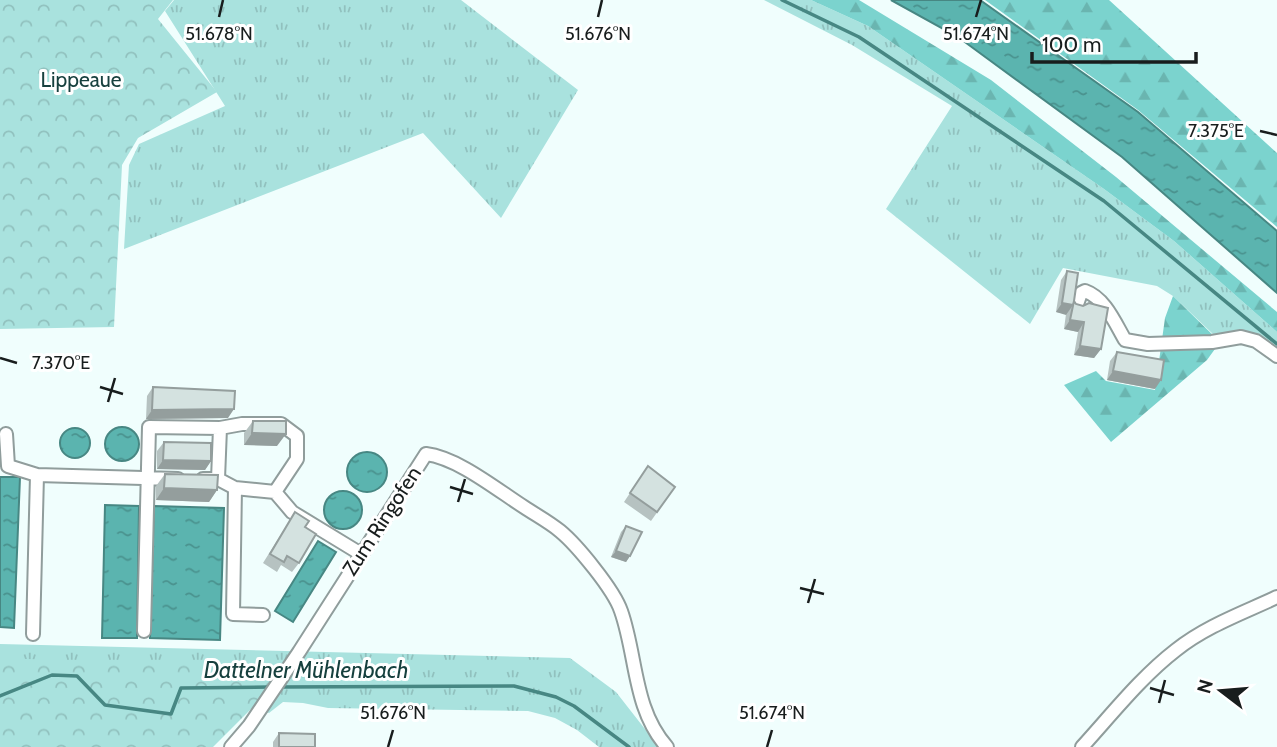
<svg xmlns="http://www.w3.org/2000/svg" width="1277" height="747" font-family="Cabin,sans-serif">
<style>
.grass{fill:url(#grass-tufts)}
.forest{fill:url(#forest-firs)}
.park{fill:url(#park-crowns)}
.water{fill:url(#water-ripples);stroke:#478783;stroke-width:2}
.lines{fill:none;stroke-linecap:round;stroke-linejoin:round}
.stream{stroke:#478783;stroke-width:3.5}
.minor-casing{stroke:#909d9c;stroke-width:16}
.minor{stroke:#fff;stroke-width:12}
.wall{fill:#b6c2c1}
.shaded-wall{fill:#949e9d}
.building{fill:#d4e2e0;stroke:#949e9d;stroke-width:2}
.ticks{fill:none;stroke:#181d1d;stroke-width:2.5}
.labels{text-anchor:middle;stroke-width:6;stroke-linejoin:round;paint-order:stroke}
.park-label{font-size:21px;fill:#18413f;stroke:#fff}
.street-label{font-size:21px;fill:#181d1d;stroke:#fff}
.water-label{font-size:23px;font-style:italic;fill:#16403e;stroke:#fff}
.ticks-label{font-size:18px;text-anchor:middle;fill:#181d1d;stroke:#fff;stroke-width:6;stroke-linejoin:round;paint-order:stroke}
</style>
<defs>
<pattern id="grass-tufts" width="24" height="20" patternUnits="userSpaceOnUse" patternTransform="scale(1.75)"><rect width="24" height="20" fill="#a9e2de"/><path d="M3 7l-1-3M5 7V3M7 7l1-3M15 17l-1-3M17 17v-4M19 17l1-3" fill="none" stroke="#91c1be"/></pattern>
<pattern id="forest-firs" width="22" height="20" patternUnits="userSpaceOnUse" patternTransform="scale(1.75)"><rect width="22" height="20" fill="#7bd3ce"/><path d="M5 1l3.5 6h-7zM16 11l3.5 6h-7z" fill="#6ab5b0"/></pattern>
<pattern id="park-crowns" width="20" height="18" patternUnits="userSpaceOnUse" patternTransform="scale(1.75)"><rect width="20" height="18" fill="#a9e2de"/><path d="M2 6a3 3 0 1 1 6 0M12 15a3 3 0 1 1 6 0" fill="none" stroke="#91c1be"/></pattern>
<pattern id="water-ripples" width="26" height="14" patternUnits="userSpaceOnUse" patternTransform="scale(1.75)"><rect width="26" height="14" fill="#5bb4af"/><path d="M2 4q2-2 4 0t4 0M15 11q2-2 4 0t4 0" fill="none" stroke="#4a928e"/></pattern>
</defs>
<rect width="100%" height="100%" fill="#f0fefd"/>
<path class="grass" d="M174,0H461L578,90L501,218L423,133L124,249L129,165L139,144L225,106L165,11Z
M764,0H811L868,26L1104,189L1174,241L1277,332V355L1270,348L1215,336L1173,296L1157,286L1063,268L1030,324L886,209L952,106L852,45Z
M0,644L570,658L616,692L659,747H599L577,730L555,718L528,711L328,708L303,703L283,702L269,713L247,706L0,719Z"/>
<path class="forest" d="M811,0H859L991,80L1116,177L1277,312V332L1174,241L1104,189L868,26Z
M985,0H1109L1277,153V227L1138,110Z
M1173,296L1220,342L1207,360L1111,442L1064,385L1096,371L1106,381L1155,390L1165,318Z"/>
<path class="park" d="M0,0H173L158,19L217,92L138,138L122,165L114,327L0,329Z
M0,658L280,668L259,701L213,747H0Z"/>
<path class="water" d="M891,0H980L1138,112L1277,231V293L1122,157L958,37Z
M105 444a17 17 0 1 1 34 0a17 17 0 1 1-34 0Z
M60 443a15 15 0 1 1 30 0a15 15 0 1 1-30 0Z
M347 472a20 20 0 1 1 40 0a20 20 0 1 1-40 0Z
M0,477H20L14,628L0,627Z
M324 510a19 19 0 1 1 38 0a19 19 0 1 1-38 0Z
M105,505L139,506L137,638H102Z
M154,506L224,508L220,640L150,638Z
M318,541L336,552L293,622L275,611Z"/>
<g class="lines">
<path class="stream" d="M782,0L859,37L1104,201L1277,344
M281,687L514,686L556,697L574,706L629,747
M0,696L52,675L77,676L105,705L171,714L181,688L270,687"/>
<defs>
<path id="minor" d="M1076,307L1081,293L1085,291C1105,298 1115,323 1125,340L1148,344L1212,342L1241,337L1256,341L1277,356
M220,428L242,424H281L297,436V459L275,492
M6,434L8,466L37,475L178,479
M203,479H218L235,488L275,492L292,512L361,554
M235,488L233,614L263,615
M144,631L149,427L220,428L218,479
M33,634L37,475
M231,747L249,726L299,652L426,454C458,458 496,489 524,507C536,515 549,522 560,531C577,545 614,590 621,611C637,656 633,709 667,747
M1082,747C1112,714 1141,677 1176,650C1206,626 1243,613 1277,597"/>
</defs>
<use href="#minor" class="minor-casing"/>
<use href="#minor" class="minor"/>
</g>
<path class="wall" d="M1067,271L1074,301L1101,349L1094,358L1074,355L1078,332L1064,329L1066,314L1056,312L1061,280Z
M1117,352L1155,389L1107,380L1110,361Z
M153,387L228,418L146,419L147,396Z
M253,421L277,446L244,445V433Z
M164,442L211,461L205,470L157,469V451Z
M648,466L675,487L651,521L624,502Z
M165,474L217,490L209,502L156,500V486Z
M295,512L305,527L299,563L292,572L281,565L277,572L263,563Z
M626,526L630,556L626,562L611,557L621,532Z
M279,733L315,747H273V742Z"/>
<path class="shaded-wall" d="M1062,303L1073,305L1066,315L1056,312Z
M1070,320L1084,322L1078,332L1064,329Z
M1080,346L1101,349L1094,358L1074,355Z
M1113,371L1161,380L1155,389L1107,380Z
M234,409L228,418L146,419L152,410Z
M252,433L286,434L277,446L244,445Z
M163,460L211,461L205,470L157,469Z
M164,488L217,490L209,502L156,500Z
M616,551L630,556L626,562L611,557Z"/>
<path class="building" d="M1067,271L1078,273L1074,301L1076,304L1083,306L1089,303L1108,308L1101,349L1080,346L1084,322L1070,320L1074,301L1073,305L1062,303Z
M1117,352L1164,360L1161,380L1113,371Z
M153,387L235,391L234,409L152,410Z
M253,421H286V434L252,433Z
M164,442L211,443V461L163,460Z
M648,466L675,487L657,512L630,493Z
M165,474L218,475L217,490L164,488Z
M295,512L309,521L305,527L316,534L299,563L287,556L284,562L270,554Z
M626,526L642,532L630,556L616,551Z
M279,733L315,734V747H279Z"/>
<path class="ticks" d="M219,17L223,0M598,17L602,0M976,17L981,0M1260,131L1277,135M0,358L17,363M100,387L123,394M108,402L115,378M450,487L473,494M458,502L465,479M800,588L824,594M808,603L815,579M1150,688L1174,695M1159,703L1165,680M388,747L393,730M767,747L772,730"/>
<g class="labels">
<g class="park-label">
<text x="81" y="87">Lippeaue</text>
</g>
<g class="street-label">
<text transform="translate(382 521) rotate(-57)" y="7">Zum Ringofen</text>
</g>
<g class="water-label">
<text x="306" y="678">Dattelner Mühlenbach</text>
</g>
</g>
<g class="ticks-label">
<text x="219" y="40">51.678°N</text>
<text x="598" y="40">51.676°N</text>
<text x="976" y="40">51.674°N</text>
<text x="1216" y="137">7.375°E</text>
<text x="61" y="369">7.370°E</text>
<text x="393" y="719">51.676°N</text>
<text x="772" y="719">51.674°N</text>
</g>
<g transform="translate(1221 691) rotate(286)" stroke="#ffffff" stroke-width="5" paint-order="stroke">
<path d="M0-5L12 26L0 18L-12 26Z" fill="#181d1d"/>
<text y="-10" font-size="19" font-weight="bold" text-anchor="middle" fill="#181d1d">N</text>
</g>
<path d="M1032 52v10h164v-10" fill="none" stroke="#181d1d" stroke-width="3.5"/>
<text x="1042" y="52" font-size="21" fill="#181d1d" stroke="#ffffff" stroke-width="5" paint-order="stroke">100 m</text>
</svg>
